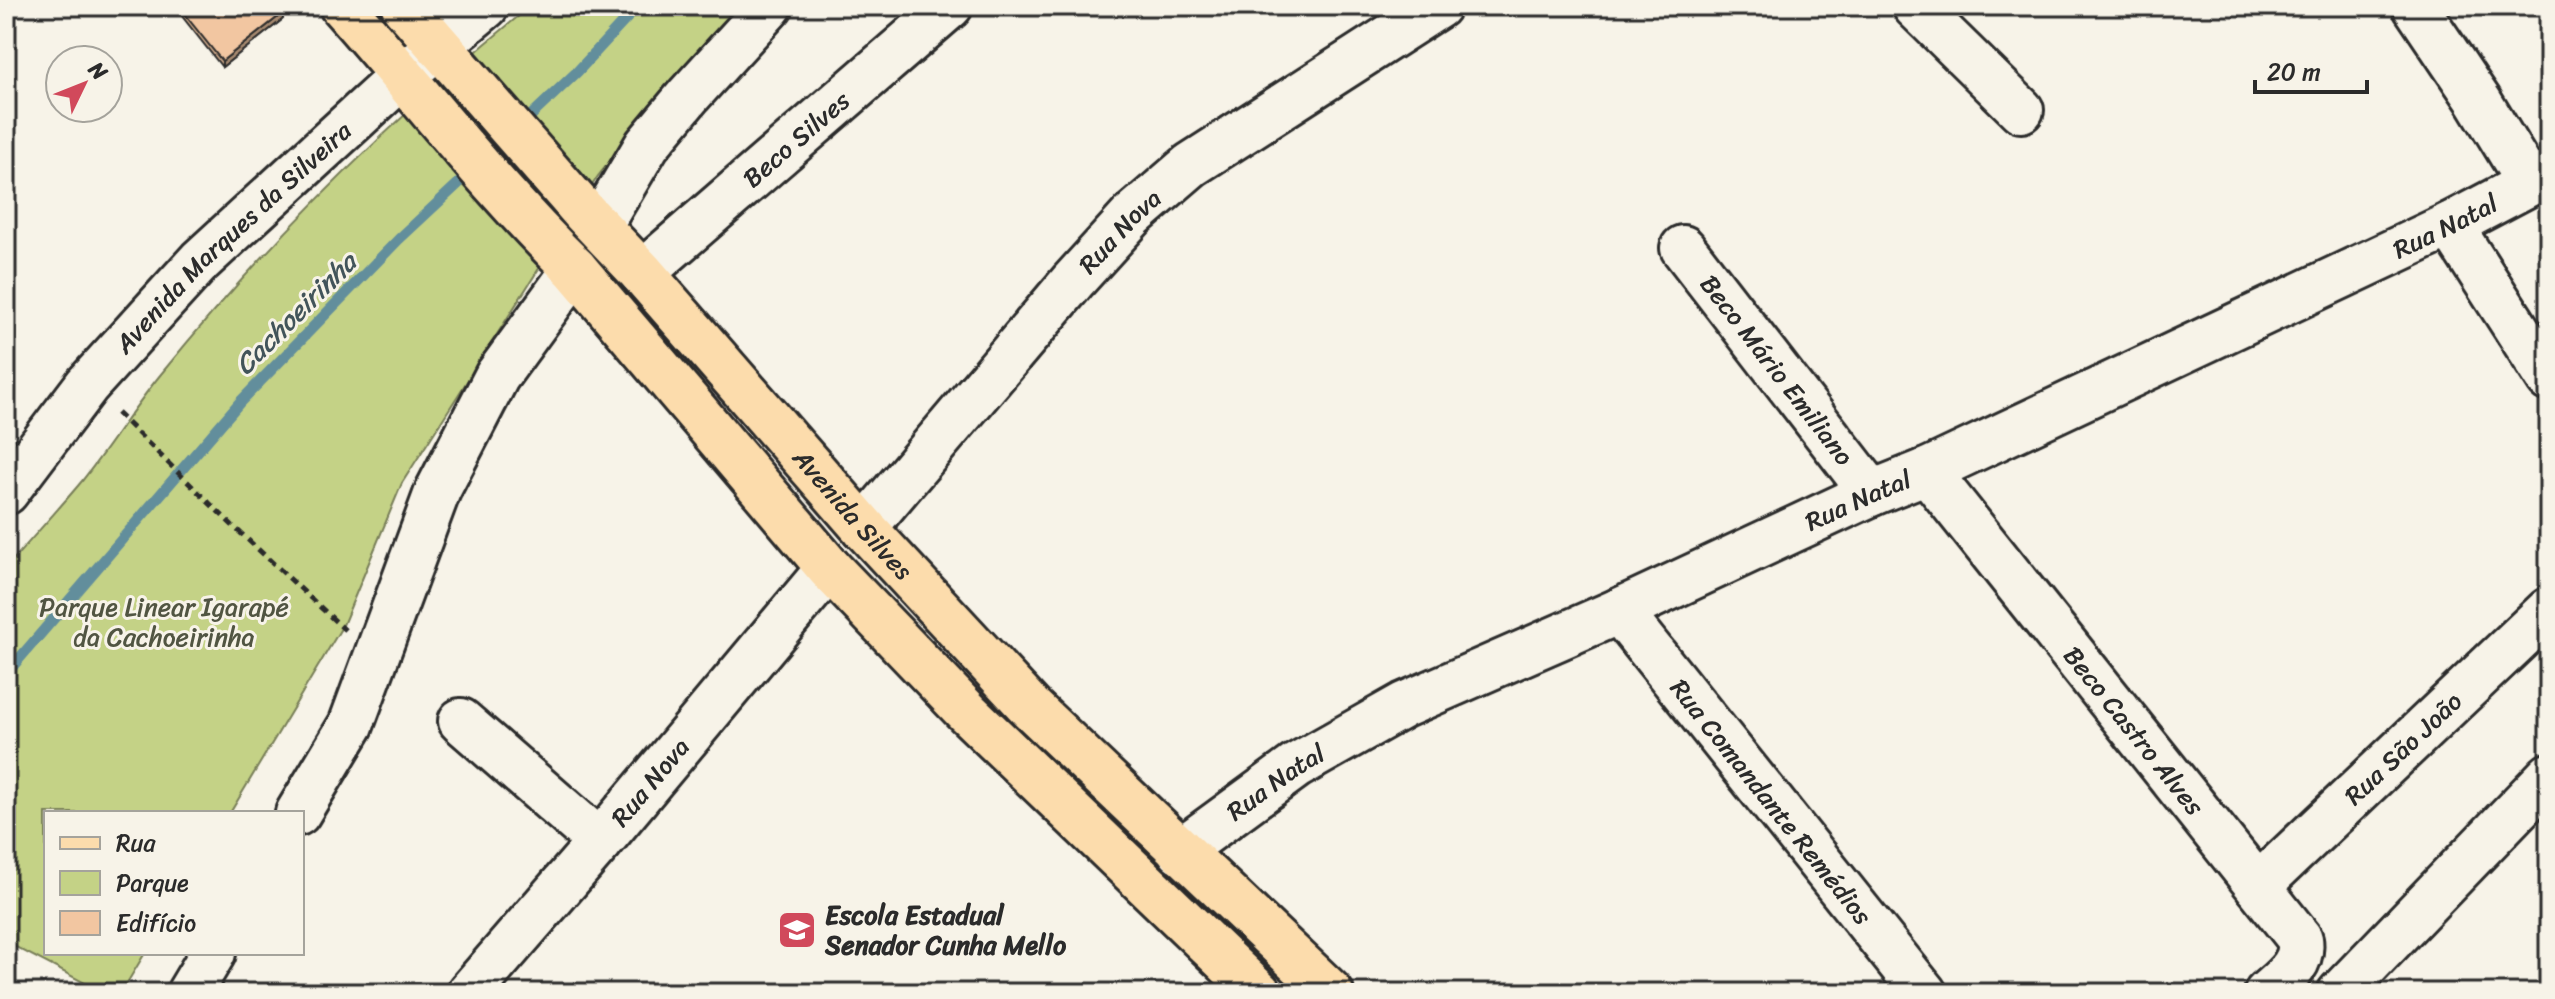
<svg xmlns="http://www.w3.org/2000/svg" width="2555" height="999" font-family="Sriracha,sans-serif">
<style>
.green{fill:#c4d286;stroke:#787e58;stroke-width:2}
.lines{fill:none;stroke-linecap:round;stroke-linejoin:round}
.stream{stroke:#628e9c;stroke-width:11}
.minor-casing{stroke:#2b2b2b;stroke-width:50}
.major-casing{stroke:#2b2b2b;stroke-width:50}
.path{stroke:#2b2b2b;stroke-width:5;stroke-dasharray:8 6;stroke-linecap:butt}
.minor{stroke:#f7f3e8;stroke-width:44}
.major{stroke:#fcdcac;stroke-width:44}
.wall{fill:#d0aa8a;stroke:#2b2b2b;stroke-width:2}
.shaded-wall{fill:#a98b71;stroke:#2b2b2b;stroke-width:2}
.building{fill:#f2c6a1;stroke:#2b2b2b;stroke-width:2}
.labels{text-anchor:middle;stroke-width:6;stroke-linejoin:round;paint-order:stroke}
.street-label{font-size:26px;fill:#2b2b2b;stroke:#f7f3e8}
.park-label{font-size:26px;fill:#515542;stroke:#f7f3e8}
.poi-label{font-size:26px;font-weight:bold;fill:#2b2b2b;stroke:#f7f3e8;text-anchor:start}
.water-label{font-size:28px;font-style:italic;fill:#42545a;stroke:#f7f3e8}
</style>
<rect width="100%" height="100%" fill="#f7f3e8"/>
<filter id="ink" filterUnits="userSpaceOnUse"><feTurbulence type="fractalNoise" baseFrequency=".0125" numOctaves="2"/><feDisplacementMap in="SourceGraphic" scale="16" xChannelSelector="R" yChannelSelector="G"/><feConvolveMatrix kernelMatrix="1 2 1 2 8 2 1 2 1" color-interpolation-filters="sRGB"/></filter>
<g filter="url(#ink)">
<path class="green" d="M531,6H744L657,103L598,176L402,483L343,625L230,813H46V953H145L121,993H104L6,942V568C31,539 57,511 82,481C110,446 133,408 161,374C271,239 396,115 531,6Z"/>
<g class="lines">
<path class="stream" d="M521,125L577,72L638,6
M6,674L240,402L399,239L473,170"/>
<defs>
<g id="minor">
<path d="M1915,6L2021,110"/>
<path d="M2415,6L2479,101L2529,183"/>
<path d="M2450,225L2549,379"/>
<path d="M599,226L647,145L688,96L770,6"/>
<path id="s1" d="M1683,248L1872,493"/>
<path id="s2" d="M642,273L950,6"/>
<path id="s3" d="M1927,471L2300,939C2304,964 2284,978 2267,993"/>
<path id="s4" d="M6,492L87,385L200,261L403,75L486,6"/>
<path id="s5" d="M864,528L1073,281L1133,215L1191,165L1438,6"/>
<path id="s6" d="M1619,611L1924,993"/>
<path d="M461,721L600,842"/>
<path d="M298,813L351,725L438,490L497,376L575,269"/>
<path id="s7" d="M1180,851L1296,766L1404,705L1619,611L1872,493L1927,471L2450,225L2549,173"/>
<path id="s8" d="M2258,886L2549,610"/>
<path d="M189,993L213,953"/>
<path id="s9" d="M469,993L600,842L829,568"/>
<path d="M2340,993L2549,776"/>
</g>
<g id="major">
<path d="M342,6C420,94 491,187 575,269L829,568L968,713L1259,993"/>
<path id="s10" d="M404,6L584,212L642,273L864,528L1031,708L1331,993"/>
</g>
</defs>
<use href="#minor" class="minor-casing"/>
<use href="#major" class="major-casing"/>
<path class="path" d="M117,413L232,525L345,630"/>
<use href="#minor" class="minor"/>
<use href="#major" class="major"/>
</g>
<path class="wall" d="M174,6H277L283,19L222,67Z"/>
<path class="shaded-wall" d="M283,13V19L222,67V61Z
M13,956V968L6,981V969Z
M14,978V990L13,993H7Z"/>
<path class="building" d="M178,6H277L283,13L222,61Z
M6,953L13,956L6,969Z
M6,974L14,978L7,993H6Z"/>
</g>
<defs>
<symbol id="school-square" viewBox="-11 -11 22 22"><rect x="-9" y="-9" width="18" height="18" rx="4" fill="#d1495b" stroke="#f7f3e8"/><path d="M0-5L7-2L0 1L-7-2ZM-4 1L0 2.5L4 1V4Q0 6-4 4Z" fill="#fff"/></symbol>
</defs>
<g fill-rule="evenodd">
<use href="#school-square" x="775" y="908" width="44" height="44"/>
</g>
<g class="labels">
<g class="street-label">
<text dy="9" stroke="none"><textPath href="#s2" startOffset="204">Beco Silves</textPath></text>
<text dy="9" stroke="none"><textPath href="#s7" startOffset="1414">Rua Natal</textPath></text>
<text dy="9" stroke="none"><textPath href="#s5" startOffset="392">Rua Nova</textPath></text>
<text dy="9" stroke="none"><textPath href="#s4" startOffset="342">Avenida Marques da Silveira</textPath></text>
<text dy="9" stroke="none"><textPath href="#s1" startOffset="154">Beco Mário Emiliano</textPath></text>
<text dy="9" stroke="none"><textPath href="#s7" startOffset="766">Rua Natal</textPath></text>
<text dy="9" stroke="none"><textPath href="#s10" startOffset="678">Avenida Silves</textPath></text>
<text dy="9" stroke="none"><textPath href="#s3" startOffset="332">Beco Castro Alves</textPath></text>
<text dy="9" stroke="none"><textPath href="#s8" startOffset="200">Rua São João</textPath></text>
<text dy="9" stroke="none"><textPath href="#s9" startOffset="278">Rua Nova</textPath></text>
<text dy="9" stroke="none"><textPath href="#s7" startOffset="118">Rua Natal</textPath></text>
<text dy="9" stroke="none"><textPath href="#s6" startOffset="244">Rua Comandante Remédios</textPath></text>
</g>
<g class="park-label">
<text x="164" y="616">Parque Linear Igarapé<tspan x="164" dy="30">da Cachoeirinha</tspan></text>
</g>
<g class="poi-label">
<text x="825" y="924">Escola Estadual<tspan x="825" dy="30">Senador Cunha Mello</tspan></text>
</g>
<g class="water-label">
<text transform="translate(295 313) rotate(-45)" y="10">Cachoeirinha</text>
</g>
</g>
<rect width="2555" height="999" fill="none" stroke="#f7f3e8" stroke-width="32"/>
<rect x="16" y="16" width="2523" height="967" fill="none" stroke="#2b2b2b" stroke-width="3" filter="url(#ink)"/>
<rect x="44" y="811" width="260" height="144" fill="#f7f3e8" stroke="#a5a39c" stroke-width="2"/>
<rect x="60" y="837" width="40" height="12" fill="#fcdcac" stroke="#a5a39c" stroke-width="2"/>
<text x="116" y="851" font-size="24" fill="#2b2b2b">Rua</text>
<rect x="60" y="871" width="40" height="24" fill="#c4d286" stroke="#a5a39c" stroke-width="2"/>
<text x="116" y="891" font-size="24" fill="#2b2b2b">Parque</text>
<rect x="60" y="911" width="40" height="24" fill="#f2c6a1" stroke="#a5a39c" stroke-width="2"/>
<text x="116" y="931" font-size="24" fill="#2b2b2b">Edifício</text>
<g transform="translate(84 84) rotate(47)"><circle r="38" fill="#f7f3e8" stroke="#a5a39c" stroke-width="2"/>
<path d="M0-6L14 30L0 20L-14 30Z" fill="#d1495b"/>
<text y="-12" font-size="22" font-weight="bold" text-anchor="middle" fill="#2b2b2b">N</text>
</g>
<path d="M2255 80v12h112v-12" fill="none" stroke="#2b2b2b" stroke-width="4"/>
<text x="2267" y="80" font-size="24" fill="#2b2b2b" stroke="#f7f3e8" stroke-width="6" paint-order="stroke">20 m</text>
</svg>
